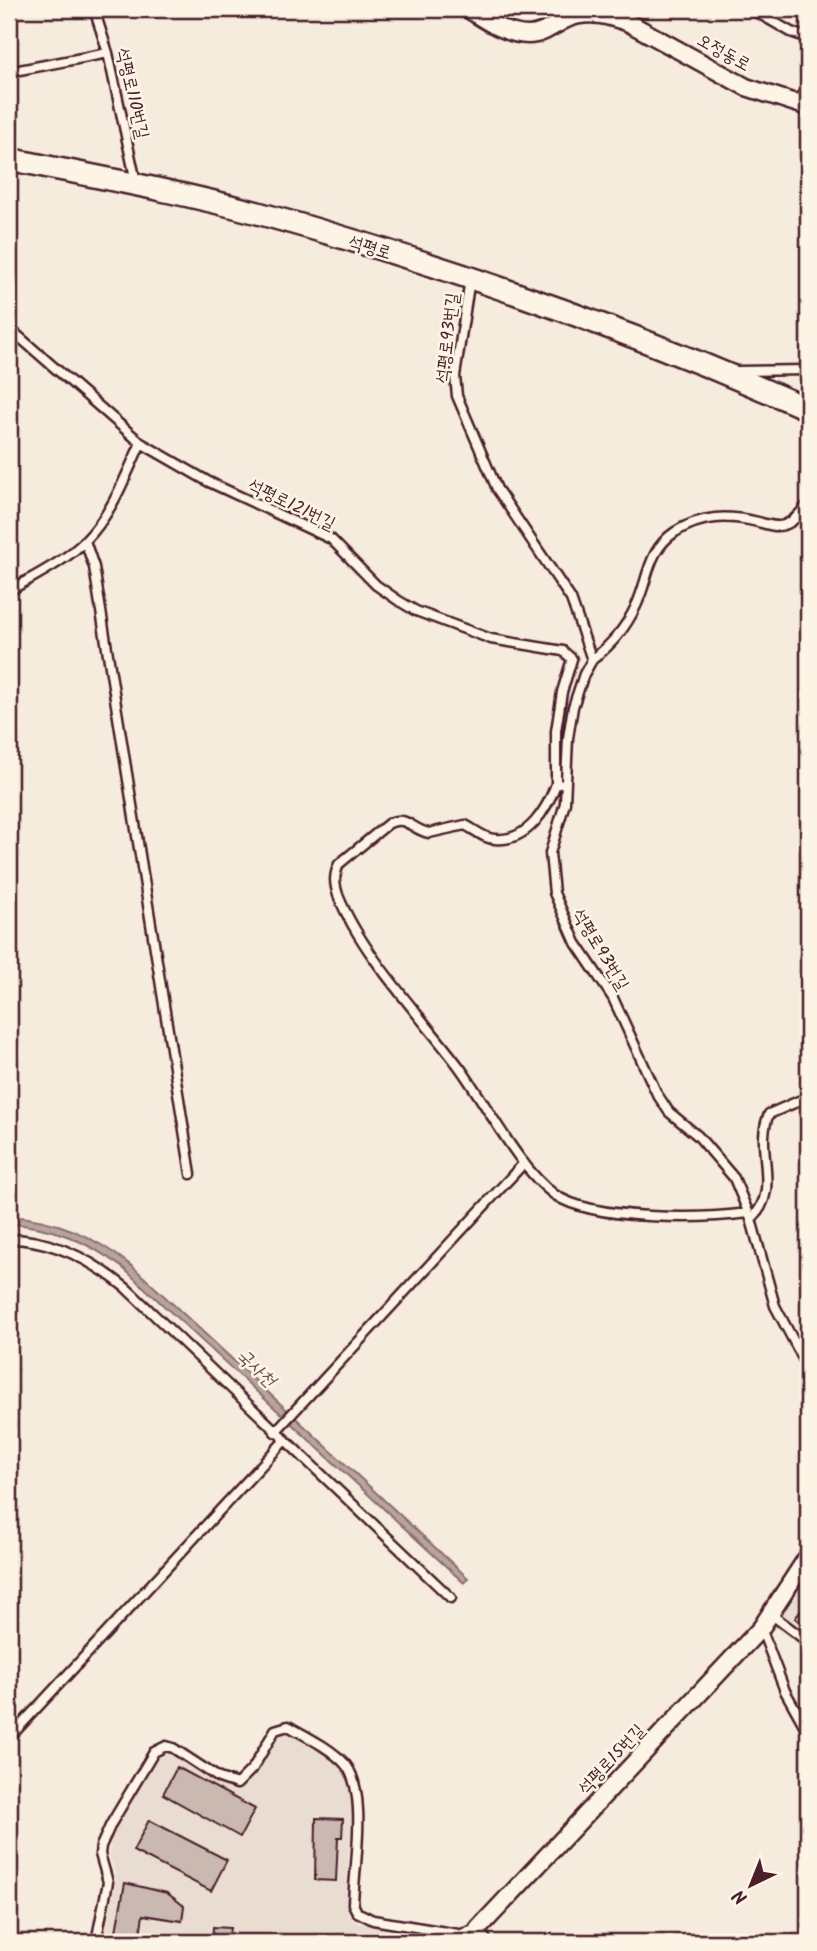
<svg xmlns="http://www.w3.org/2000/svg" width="817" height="1951" font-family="Kalam,'Poor Story',sans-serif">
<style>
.built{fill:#e8ddd0}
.water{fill:#b8a39e;stroke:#8c6e70;stroke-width:2}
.building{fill:#cab9b1;stroke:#4a1f2b;stroke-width:2}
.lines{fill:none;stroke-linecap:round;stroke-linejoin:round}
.service-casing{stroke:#4a1f2b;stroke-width:13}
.minor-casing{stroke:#4a1f2b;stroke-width:21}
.tertiary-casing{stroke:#4a1f2b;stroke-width:26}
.service{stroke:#fcf5e5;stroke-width:8}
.minor{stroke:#fcf5e5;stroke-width:16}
.tertiary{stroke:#fcf5e5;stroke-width:21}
.labels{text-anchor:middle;stroke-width:5;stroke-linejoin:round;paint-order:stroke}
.street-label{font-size:18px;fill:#4a1f2b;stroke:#fcf5e5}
.water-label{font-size:19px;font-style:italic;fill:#704d53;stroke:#fcf5e5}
</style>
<rect width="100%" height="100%" fill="#f5ecde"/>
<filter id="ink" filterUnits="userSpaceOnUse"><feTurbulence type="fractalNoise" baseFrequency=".0143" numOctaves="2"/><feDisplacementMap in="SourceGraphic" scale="14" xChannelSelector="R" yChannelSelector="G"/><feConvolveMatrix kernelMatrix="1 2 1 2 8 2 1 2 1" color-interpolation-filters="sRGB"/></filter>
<g filter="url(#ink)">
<path class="built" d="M808,1567V1653L772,1624Z
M281,1731L294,1734L333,1760L348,1779L353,1805L347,1878L349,1916L358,1923L422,1934L424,1940L104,1942L115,1883V1872L109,1856L111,1838L159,1752L170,1753L233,1789H239L254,1777L271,1744Z"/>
<path class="water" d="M9,1216C58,1219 95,1237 133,1267L468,1578L464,1583L123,1268C88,1242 53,1226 9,1224Z"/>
<path class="building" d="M808,1602V1629L795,1618Z
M177,1767L255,1809L240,1837L163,1794Z
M316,1818L343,1819L342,1837H338L336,1881L315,1880Z
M149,1820L227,1860L211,1891L133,1851Z
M125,1883L167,1893L184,1906L182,1921L143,1915L139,1942H114Z
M213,1927L230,1928L228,1942H212Z"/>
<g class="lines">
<defs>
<path id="service" d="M94,9L108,53L136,182
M751,9L791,32L808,38
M9,72L108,53
M799,102L808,83
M470,279L455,376L457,396L497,489L571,599L592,660L584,674L573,707L568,738L565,803L550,853L554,893L576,943L613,998L657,1094L669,1112L698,1136L734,1178L751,1219L775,1306L808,1368
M9,328L141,443L209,482L331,539L376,585L399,601L416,611L491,639L563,651L572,659L562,692L556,731V784H559
M738,371L808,370
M85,541L94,567L191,1174
M9,591C34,576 64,562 85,541C112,514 125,477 141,443
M592,660C612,644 625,629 636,606C649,578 647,551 675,532C702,515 728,515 758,522C766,524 776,528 784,525C794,522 801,512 808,504
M556,784C547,809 528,842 495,839C484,839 474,829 465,825L429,833C412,830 407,815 389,823L339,864C334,875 334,883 338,895C361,954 422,1017 460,1068C487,1105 519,1169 555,1195C594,1221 702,1219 748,1213
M751,1219C783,1190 753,1149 769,1114L808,1097
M9,1239C52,1239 93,1261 126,1288L451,1598
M275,1432L524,1163
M772,1615L808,1642
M761,1628L785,1691L808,1732
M9,1738L284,1441
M96,1942L108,1882L100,1854L101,1846L111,1824L154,1752L166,1746L173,1748L219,1778L237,1784L253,1768L275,1730L288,1726C306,1736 332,1749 346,1765C368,1794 354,1868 353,1904L357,1912L373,1920L458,1934
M435,1942L478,1929L488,1942"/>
<path id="minor" d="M468,9C485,20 507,35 528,35C544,35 556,23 569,18C589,10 610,16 629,23L746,87L808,107
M478,1929L761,1628L808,1556"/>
<path id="tertiary" d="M9,159C92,176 176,191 258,213C446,265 630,330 808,409"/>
</defs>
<use href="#service" class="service-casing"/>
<use href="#minor" class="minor-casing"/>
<use href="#tertiary" class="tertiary-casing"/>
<use href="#service" class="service"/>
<use href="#minor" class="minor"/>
<use href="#tertiary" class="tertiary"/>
</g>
</g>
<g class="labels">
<g class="street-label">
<text transform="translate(724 52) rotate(29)" y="6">오정동로</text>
<text transform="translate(133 93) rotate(77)" y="6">석평로110번길</text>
<text transform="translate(370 247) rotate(17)" y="6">석평로</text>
<text transform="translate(447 338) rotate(-83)" y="6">석평로93번길</text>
<text transform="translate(292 504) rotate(26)" y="6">석평로121번길</text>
<text transform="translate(601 949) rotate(59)" y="6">석평로93번길</text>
<text transform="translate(611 1759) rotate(-47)" y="6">석평로15번길</text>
</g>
<g class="water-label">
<text transform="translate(257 1367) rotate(43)" y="7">국사천</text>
</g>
</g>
<rect width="817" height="1951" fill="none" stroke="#fcf5e5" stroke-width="35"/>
<rect x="18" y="18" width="782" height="1916" fill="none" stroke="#4a1f2b" stroke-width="2.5" filter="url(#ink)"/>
<g transform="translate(751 1885) rotate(223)" stroke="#fcf5e5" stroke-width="5" paint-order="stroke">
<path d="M0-5L12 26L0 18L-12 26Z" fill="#4a1f2b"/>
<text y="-10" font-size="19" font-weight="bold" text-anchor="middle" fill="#4a1f2b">N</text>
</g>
</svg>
